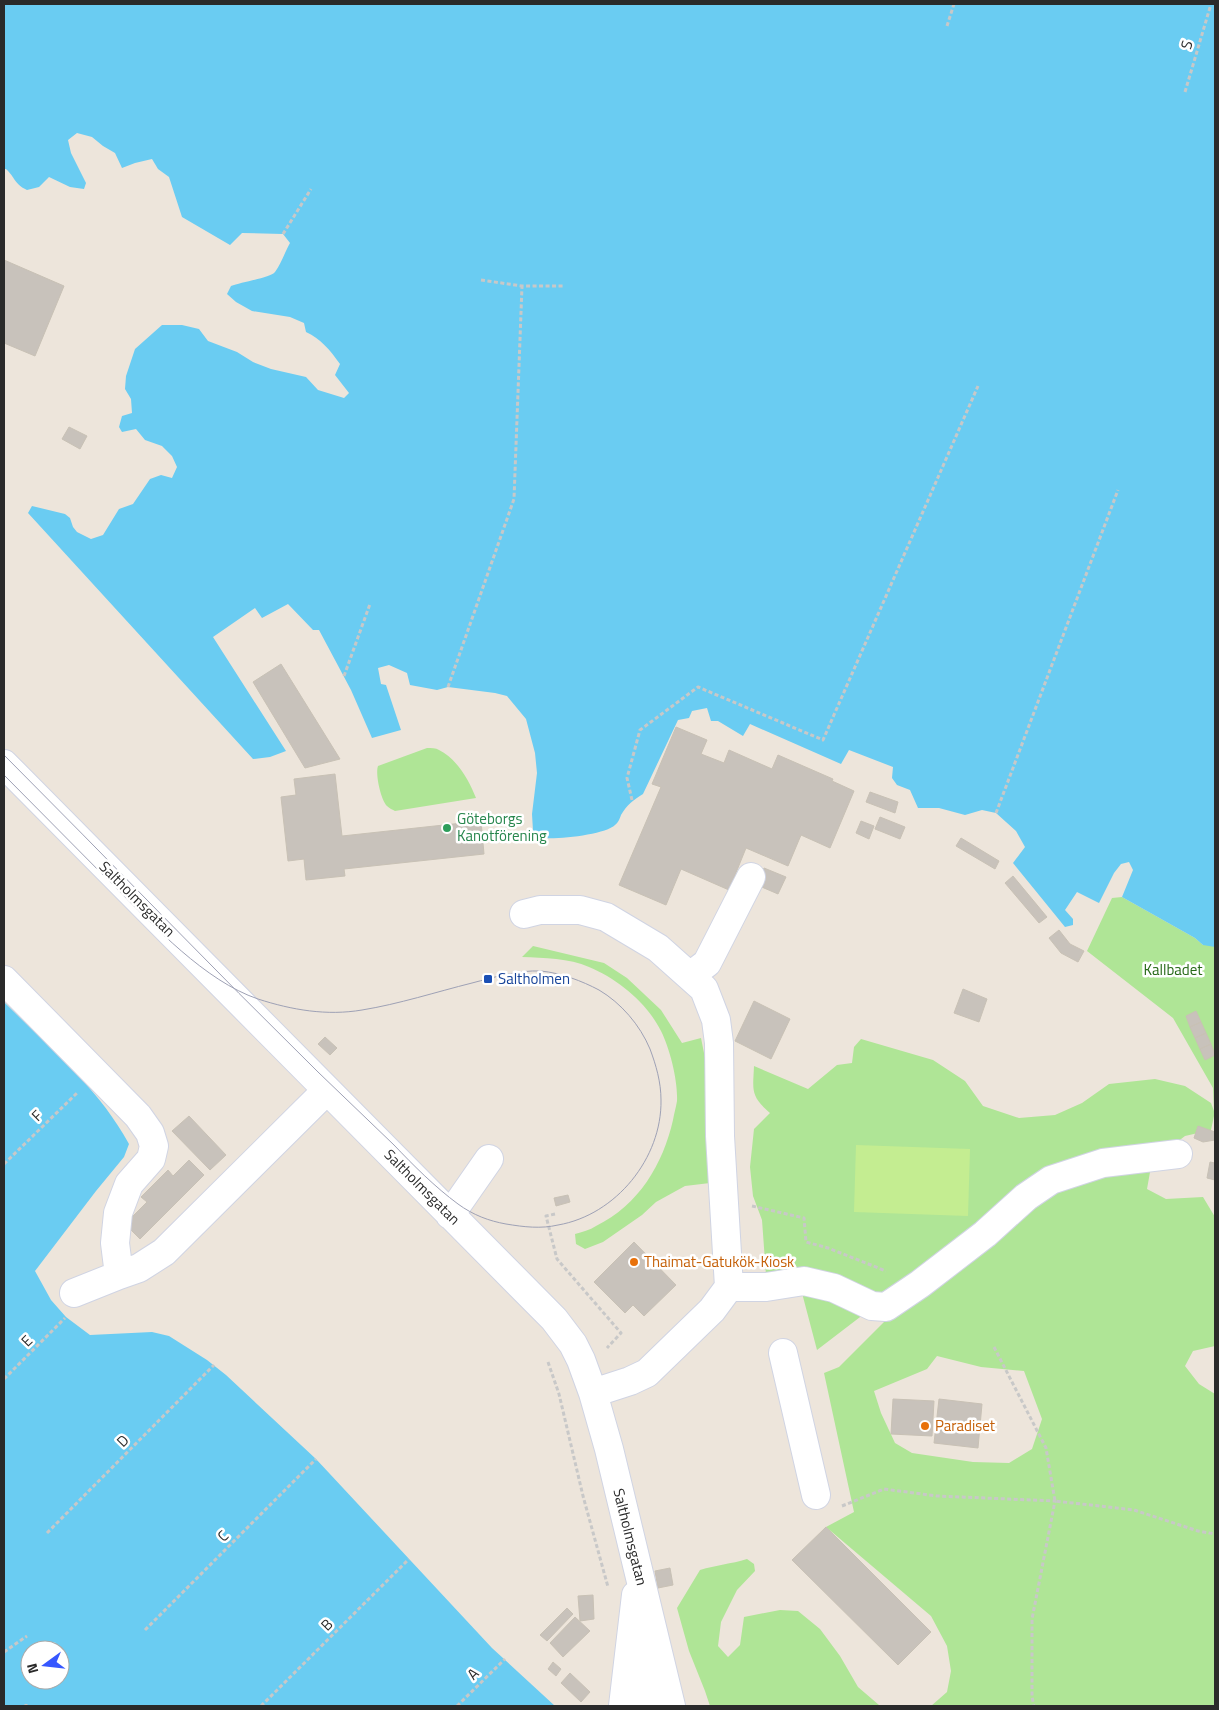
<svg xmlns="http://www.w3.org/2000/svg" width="1219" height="1710" font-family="'Titillium Web',sans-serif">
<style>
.green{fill:#afe596;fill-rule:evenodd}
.pitch{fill:#c4ed91}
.water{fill:#6accf2;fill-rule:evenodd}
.building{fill:#c8c2bb;stroke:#c8c1b5}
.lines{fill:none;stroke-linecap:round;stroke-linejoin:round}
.minor-casing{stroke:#d0d4e3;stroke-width:30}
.path{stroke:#c8c8c8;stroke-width:3;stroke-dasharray:4 2.5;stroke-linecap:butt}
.minor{stroke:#fff;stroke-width:28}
.tram{stroke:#9ea1b5;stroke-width:1}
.leisure-dot{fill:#2e9e5b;stroke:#fff;stroke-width:2}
.transit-dot{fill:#1a4fb4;stroke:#fff;stroke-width:2}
.food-dot{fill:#e8710a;stroke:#fff;stroke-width:2}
.labels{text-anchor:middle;stroke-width:5;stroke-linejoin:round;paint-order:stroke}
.street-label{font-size:15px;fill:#2a2a2a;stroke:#fff}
.leisure-label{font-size:15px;fill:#27864d;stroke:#fff;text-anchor:start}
.park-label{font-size:15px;fill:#276917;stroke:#fff}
.transit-label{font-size:15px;fill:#164399;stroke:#fff;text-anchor:start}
.food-label{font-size:15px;fill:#c56008;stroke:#fff;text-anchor:start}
</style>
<rect width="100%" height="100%" fill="#ede5db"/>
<path class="green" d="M427,748C431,748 436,748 439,750C457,759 469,780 476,798L395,811C393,810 389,808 387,806C381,800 375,774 378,766Z
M1122,897L1195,938L1203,945L1215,928V1123L1214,1116L1211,1130L1185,1136L1152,1161L1147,1189L1166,1199L1203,1197L1215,1217V1346L1193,1351L1185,1366L1199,1384L1215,1394V1706H931L947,1692L951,1671L947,1646L931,1616L826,1527L854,1512L824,1373L839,1367L887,1319L881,1301L817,1350L802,1293L766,1275L762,1220L753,1196L750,1167L754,1129L770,1113C750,1096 753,1090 754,1066L808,1089L837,1065L852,1063L854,1047L861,1039L933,1060L965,1081L983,1106L1019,1118L1055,1115L1082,1103L1109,1084L1155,1079L1185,1086L1211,1103L1214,1111L1213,1088L1173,1018L1087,951L1112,898ZM937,1356L981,1367L1024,1371L1042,1419L1032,1449L1009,1463L973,1462L912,1453L895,1443L881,1413L874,1391L927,1369Z
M533,946L604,963L627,978L661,1010L682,1043L701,1038L706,1063L710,1183L685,1186L656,1202L642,1215L603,1242L585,1249L576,1244L575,1234C582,1232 590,1230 596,1226C639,1205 663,1164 673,1120C674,1114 676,1107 677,1101C678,1081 670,1049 661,1031C647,1003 618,979 589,967C569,958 544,958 522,957Z
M747,1559L754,1564L755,1571L737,1590L721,1622L718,1646L728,1657L740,1645L744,1617L780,1610L798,1611L820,1629L840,1656L858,1687L879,1705L891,1706H710L705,1691L689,1651L677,1608L700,1570C716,1565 731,1564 747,1559Z"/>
<path class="pitch" d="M856,1145L970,1149L968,1216L854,1212Z"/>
<path class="water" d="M4,4H1215V947L1203,945L1195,938L1122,897L1133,870L1129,862L1121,864L1114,873L1099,903L1077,892L1065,910L1073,919V925L1065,927L1013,863L1025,847L1016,831L996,813L982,810L965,815L939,808H918L910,790L897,785L892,778L893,767L849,750L841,764L750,724L743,736L718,721H711L707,708L692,711L689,718L678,720L643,794C633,800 627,805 621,815C620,818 618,823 615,825C605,835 550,841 536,837L533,831L532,814L537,773L535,753L526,719L507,696L495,693L448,687L437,690L410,685L407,673L389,665L378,668L381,684L386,685L401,730L372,738L351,690L319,630H313L288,604L262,618L255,608L213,637L286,751L270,757L253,759L28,513L32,506L65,514L70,518L73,527L77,532L91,539L103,535L119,509L133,504L150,479L161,475L172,478L177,467L172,456L162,446L145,440L136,429L122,432L119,427L122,416L132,413L131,399L125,389L126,376L135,349L162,325H182L199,329L208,341L237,352L253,362L271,369L306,377L318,390L344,398L349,393L335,375L340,364C330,350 321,339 306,332L304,323L290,317L252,311L236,302L227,294L231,286C241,282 270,278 275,272C281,264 285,252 290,243L283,234L242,233L230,245L182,217L169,177L158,169L152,159L135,163L122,168L115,153L103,146L92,137L77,133L68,140L71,153L86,183L84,189L70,187L49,177L39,187L27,190C14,184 15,177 6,169H4Z
M4,1002C50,1048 98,1087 129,1144L124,1157L96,1191L35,1271L51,1300L66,1317L90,1335L152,1332L169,1336L207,1360L226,1375L316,1459L492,1648L555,1706H4ZM30,1650H60V1680H30Z"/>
<path class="building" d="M4,260L64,286L35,356L4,343Z
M69,427L87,436L80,449L62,439Z
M281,664L340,759L305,768L253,682Z
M676,727L707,740L701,754L724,763L729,750L772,769L778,755L833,779L832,781L854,791L830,848L801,835L788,866L746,848L729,890L681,869L666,905L619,885L661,787L652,784Z
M335,774L342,836L481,821L484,854L344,869L345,876L306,880L304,859L288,861L281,797L296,795L294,779Z
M870,792L898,802L895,813L866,802Z
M880,817L905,827L900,839L875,829Z
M861,821L874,826L869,839L856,833Z
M961,838L999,861L995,869L956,846Z
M764,868L786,877L778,894L757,885Z
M1013,876L1047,917L1039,923L1005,883Z
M1059,930L1070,944L1084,951L1078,962L1061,953L1049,938Z
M963,989L987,999L979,1022L954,1013Z
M754,1001L790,1019L771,1059L735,1041Z
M1196,1011L1201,1022L1190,1027L1186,1016Z
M1201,1022L1206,1033L1195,1038L1190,1027Z
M1206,1033L1211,1044L1200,1049L1195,1038Z
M325,1037L337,1048L330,1055L318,1044Z
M1211,1044L1215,1055L1205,1060L1200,1049Z
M189,1116L226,1155L210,1170L172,1131Z
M1198,1126L1215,1132V1140L1203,1142L1194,1138Z
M189,1160L204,1175L140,1239L125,1224L147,1202L141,1197L168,1170L173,1176Z
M1210,1162L1215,1163V1180L1207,1178Z
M568,1195L570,1202L556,1206L554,1198Z
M634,1242L676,1285L644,1316L633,1305L625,1313L594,1282Z
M893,1399L934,1401L932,1436L891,1434Z
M939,1399L982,1404L978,1448L934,1443Z
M826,1527L931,1632L898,1665L792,1560Z
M670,1568L673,1585L658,1588L655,1571Z
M593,1595L594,1619L580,1621L578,1596Z
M567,1608L573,1614L547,1641L540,1635Z
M575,1617L590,1631L563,1657L550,1643Z
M553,1662L561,1669L556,1676L548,1669Z
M570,1673L590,1692L581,1702L561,1683Z"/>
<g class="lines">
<defs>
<path id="minor" d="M4,764L554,1319L573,1344L581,1360L593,1393L609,1449L671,1706
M524,914L540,910H580L606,917L658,948L704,989L716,1020L719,1043L720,1136L729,1287L712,1310L647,1373L630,1381L593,1393
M690,976L707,963L751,877
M4,980L138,1116L150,1133L154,1146L151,1159L129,1184L118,1213L115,1243L119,1275
M450,1215L489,1159
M729,1287H766L804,1281L834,1288L872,1306L886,1307L920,1284L985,1234L1026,1197L1051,1180L1103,1163L1178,1154
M74,1293L119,1275L139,1268L164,1252L327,1090
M783,1353L816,1495
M623,1706L636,1595
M646,1706L652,1656"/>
</defs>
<use href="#minor" class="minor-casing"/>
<path class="path" d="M947,26L954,4
M1185,92L1211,4
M283,234L311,189
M481,280L522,286H564
M344,676L370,604
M448,687L514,499L522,286
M632,800L627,778L640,730L698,687L823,740L978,386
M996,813L1118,490
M4,1164L77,1093
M752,1206L804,1218L806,1242L828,1248L886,1271
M555,1214L546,1216L557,1259L621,1333L607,1348
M994,1347L1046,1448L1055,1501L1134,1510L1198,1531L1215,1534
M548,1362L559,1394L583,1496L608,1587
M4,1379L65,1318
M842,1506L884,1489L937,1496L1055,1501L1032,1619V1697L1034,1706
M47,1533L214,1365
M145,1630L316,1459
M4,1652L27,1636
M26,1704V1706
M261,1706L409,1559
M457,1706L505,1659"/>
<use href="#minor" class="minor"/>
<path class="tram" d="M4,755C109,860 212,968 318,1072C343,1096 369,1121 394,1145C414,1166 435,1187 458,1204C473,1215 489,1221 506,1224C524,1227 541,1229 558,1225C616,1215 662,1158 661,1100C661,1082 656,1065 650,1049C640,1025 621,1003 599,990C582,981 561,973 541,971C518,970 495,977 472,983C436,992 399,1004 362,1010C327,1016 292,1010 258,999C205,981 154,926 115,887C78,850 41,812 4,775"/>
</g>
<circle class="leisure-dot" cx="447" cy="828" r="5"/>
<rect class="transit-dot" x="483" y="974" width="10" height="10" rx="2.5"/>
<g class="food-dot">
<circle cx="634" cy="1262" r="5"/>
<circle cx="925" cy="1426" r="5"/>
</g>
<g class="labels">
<g class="street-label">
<text transform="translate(1187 45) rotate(-73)" y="5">S</text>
<text transform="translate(137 899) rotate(45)" y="5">Saltholmsgatan</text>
<text transform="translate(37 1116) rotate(-44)" y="5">F</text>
<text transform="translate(422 1187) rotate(45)" y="5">Saltholmsgatan</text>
<text transform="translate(27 1341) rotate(-45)" y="5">E</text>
<text transform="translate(123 1441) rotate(-45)" y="5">D</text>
<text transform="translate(223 1536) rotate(-45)" y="5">C</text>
<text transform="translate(630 1537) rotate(76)" y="5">Saltholmsgatan</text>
<text transform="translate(327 1625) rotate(-45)" y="5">B</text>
<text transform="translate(473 1674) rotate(-45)" y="5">A</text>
</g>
<g class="leisure-label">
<text x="457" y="824">Göteborgs<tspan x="457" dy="17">Kanotförening</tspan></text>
</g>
<g class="park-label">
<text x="1173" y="975">Kallbadet</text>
</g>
<g class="transit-label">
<text x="498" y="984">Saltholmen</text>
</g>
<g class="food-label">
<text x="644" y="1267">Thaimat-Gatukök-Kiosk</text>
<text x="935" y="1431">Paradiset</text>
</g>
</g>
<rect width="1219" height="1710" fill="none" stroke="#2a2a2a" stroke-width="10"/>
<g transform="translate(45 1665) rotate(255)"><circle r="24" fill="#ffffff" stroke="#aaaaaa"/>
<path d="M0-4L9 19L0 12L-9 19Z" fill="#3657ff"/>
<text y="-8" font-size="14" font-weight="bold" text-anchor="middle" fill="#2a2a2a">N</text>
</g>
</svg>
